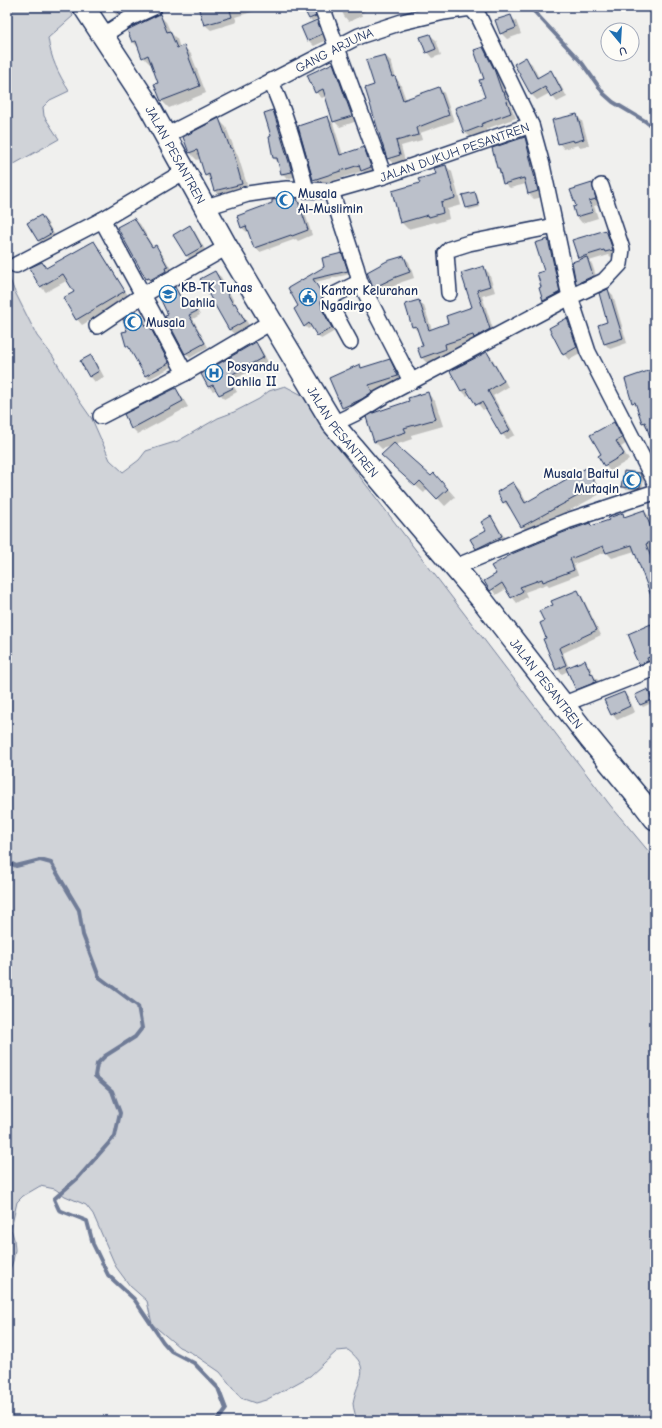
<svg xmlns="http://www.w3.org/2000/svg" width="662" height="1428" font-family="'Comic Neue',sans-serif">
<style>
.green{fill:#d0d3d8;stroke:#76819b}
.shadow{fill:#0003;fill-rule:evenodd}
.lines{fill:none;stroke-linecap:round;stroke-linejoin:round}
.stream{stroke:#6f7b97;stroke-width:4}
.building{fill:#bbc0ca;stroke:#1b2f5e}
.minor-casing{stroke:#1b2f5e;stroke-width:18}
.secondary-casing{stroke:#1b2f5e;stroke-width:24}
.minor{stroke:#fdfcf7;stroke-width:15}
.secondary{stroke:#fdfcf7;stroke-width:21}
.labels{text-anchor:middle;stroke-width:4;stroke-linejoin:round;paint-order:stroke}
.street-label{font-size:13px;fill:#1b2f5e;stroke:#fdfcf7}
.poi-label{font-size:13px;font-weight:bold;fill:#1b2f5e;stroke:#fdfcf7;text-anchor:start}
</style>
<rect width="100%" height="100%" fill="#f0f0ee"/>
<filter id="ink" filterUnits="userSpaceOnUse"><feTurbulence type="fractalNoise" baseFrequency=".025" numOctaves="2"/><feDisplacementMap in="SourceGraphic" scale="8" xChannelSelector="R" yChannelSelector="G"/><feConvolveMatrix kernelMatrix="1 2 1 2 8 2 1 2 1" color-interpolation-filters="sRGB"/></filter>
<g filter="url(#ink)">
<path class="green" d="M7,7H69L73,16L48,38C51,59 58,73 69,91L50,100L43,107L44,116L59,139L7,168Z
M7,271L14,290L37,336L52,355L78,399L92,419L110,460L123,472L139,460L146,451L178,441L218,418L234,412L259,399L269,391L285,386L302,395L332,440L610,805L655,859V1421H357C356,1416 353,1408 353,1403C357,1379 373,1369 348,1350L337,1351L310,1376L266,1400L255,1403L241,1398L220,1372L192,1353L179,1347L152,1324L147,1301L130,1286L116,1267L93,1214L86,1205L65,1196L55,1189L40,1186L23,1196L17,1202L11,1229L14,1239L15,1250L13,1261L9,1272V1283L7,1288Z"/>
<path class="shadow" d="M112,7H148L118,17L114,12Z
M203,7H262V9L235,17L237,22L211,30L205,25L200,8Z
M311,7L316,8L318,18L312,21L309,18Z
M340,7H373L361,13L362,16L349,22L344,16Z
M159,15L166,22L171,33L177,39L180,48L184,47L191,54L206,93L169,108L162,101L156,85L159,83L152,63L150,64L143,57L140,49L133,42Z
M510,16L516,21L521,34L507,39L501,33Z
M317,21L322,26L327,40L314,46L308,40Z
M430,35L436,40L441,55L432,58L427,52Z
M483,48L489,54L516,118L486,129L487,132L471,138L465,132L486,98Z
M385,56L391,61L396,78L400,83L406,100L439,88L444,93L454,121L420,133L422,140L401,146L405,161L394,164L388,159L366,89L375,86Z
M526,59L532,64L539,78L550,72L556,77L567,97L557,102L550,93L537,100L531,94Z
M333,64L338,70L357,121L340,127L334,121L326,96L322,98L316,92Z
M273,111L278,116L297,176L287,179L282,174L279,163L274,158L272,137Z
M576,115L582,121L589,145L580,147L578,145L564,149L559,143ZM578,137V139L561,144V142Z
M327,117L333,123L343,155L364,148L369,154L376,173L367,176L363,171L319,185L314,179Z
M219,120L226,127L236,153L238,156L249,191L222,198L215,191L212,182L206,175L201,158L197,160L190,153L184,137Z
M525,138L530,143L543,197L534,199L529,194L526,184L510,188L504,183L501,171L498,168Z
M446,166L452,172L461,205L447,209L449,219L436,223L435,222L408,229L401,222L421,184L437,175Z
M592,184L597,190L601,204L594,206L598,218L582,223L577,217L574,208L577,207Z
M475,193L477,195L480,207L469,210L467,207Z
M297,199L302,204L312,235L298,241L296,239L260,252L255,247L249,231L247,232L242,228Z
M41,216L47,222L57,239L44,246L39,241L29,223Z
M134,219L140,224L153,247L155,246L161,252L173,272L153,284L147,279Z
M190,226L195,232L207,253L192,261L187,256L175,235Z
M606,231L611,236L617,255L611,257L609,255L589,261L592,264L598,282L583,289L577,284L573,262L580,260L579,258L573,241Z
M548,240L554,245L565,298L549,306L544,301L540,288H543Z
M94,242L99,248L129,297L82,325L77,319L75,292L68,280L46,292L41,287L30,269L42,263L48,269Z
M342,254L345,257L350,274L315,282L325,299L324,305L325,313L335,331L321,339L312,327L308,329L305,326L300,307L289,288L325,268Z
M404,257L409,262L414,278L402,282L380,293L374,288L368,273Z
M483,267L489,273L495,292L482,296L495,335L450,350L451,355L427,363L421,357L424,346L419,332L413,327L419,301L424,306L432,330L449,324L473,308L462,274Z
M215,272L221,277L236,305L240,310L250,327L235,335L229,329Z
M175,288L179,293L186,306L192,303L196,308L200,315L193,319L208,347L190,358L186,353L170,315Z
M608,290L613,295L627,343L610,349L605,344L599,326L608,323Z
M138,315L146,320L147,326H148L152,330L172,367L149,379L145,375L131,349L127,346Z
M567,319L572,325L582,353L569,360L564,354Z
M255,343L260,347L268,362L231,381L237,392L224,399L217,389L213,391L209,387L202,374Z
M486,353L492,358L508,387L493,396L515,435L507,439L502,434L487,407L483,410L470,394L467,396L462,391L451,372Z
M90,356L96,362L104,377L95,382L90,376Z
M389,360L397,368L405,383L350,415L343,407L360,366L363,369Z
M651,372L655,376V458L652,448L654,447L648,428L642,422L637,406L633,402Z
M176,389L181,395L188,407L138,434L132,428Z
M428,394L435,401L443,426L411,435L412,439L395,445L431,478L442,482L455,497L445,506L428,488L424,493L390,463L392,446L382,449L375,442L410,402Z
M614,423L619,429L627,443L621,447L629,460L610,471L605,465L603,455Z
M585,469L592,476L602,493L528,533L522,526L511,508L510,509L504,502L513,483L520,490L527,503Z
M640,474L644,479L642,490L625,489L623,486Z
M644,511L649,516L655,531V547L650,549L655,562V592L635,551L612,558L606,552L574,564L578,575L549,586L547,584L525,592L527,597L517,603L506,589L496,595L486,582L592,527L610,520L622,514L626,518Z
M491,518L496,523L507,542L482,554L477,548L487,531Z
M578,591L582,596L601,635L563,653L569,668L584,662L590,667L594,676L598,680L601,687L582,695L577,689L568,671L562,674L557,669L548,638L545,622L554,605Z
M650,625L655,630V660L650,662L644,668L640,664Z
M648,690L650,693L654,702L643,707L641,705Z
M624,693L629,698L635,712L617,720L612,714Z"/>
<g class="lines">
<path class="stream" d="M530,7L582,63L604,94L613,102L645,121L655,129
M7,861L16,866L40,860L51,863L79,910L83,935L99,977L138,1006L142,1028L135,1037L105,1056L97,1064L95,1076L112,1091L120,1113L115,1136L78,1178L54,1199L59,1210L87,1221L93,1244L108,1275L134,1299L163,1342L171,1351L194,1363L218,1388L226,1409L217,1421"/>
</g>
<path class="building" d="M116,7H132L119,14Z
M198,7H229L232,17L204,25Z
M303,7H313L316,16L309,19Z
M160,14L167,32L170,31L177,48L184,45L200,86L161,101L154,84L158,83L148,55L142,58L136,41L132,42L127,30Z
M511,15L516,28L500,34L495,20Z
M317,20L322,34L307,41L301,27Z
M430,34L436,49L426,53L420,37Z
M483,47L494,69L502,92H504L511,113L481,124L482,126L464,133L455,108L485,97L479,80L484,79L474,50Z
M385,55L392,77L395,76L403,100L439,87L449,115L416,128L418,135L396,141L400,155L387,159L365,88L374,85L366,60Z
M526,57L537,78L551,70L562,91L551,97L545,87L531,95L514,64Z
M333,63L352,116L333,122L323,89L315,93L307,75Z
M273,110L292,172L281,174L277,158H273L269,137L271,136L264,113Z
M577,114L584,139L574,142L573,140L558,144L552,120Z
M328,116L340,155L364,147L371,167L361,171L359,165L313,180L298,126Z
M219,118L230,148H232L242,184L214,191L209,174L205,176L197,150L189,153L183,137Z
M525,137L538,191L528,194L524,178L503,184L499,168H497L492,148Z
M446,165L455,198L441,202L443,213L429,217L428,215L400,223L392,191L420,183L418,179L436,174L434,168Z
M592,183L596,199L589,201L593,212L576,217L573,207L576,206L570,190Z
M475,192L479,205L466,208L462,195Z
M287,198H297L308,230L292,236L291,235L254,248L246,226L241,228L237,216L272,203V200Z
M41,215L52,233L38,241L27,223Z
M134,218L152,247L156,245L168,267L165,268L166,271L150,280L149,278L146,279L117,227Z
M190,225L202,247L186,256L173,235Z
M606,230L613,250L605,252L604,250L578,258L572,240Z
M548,239L560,292L543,301L539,288L541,287L537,273L544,271L535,243Z
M94,241L125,291L76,320L63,298L74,292L63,274L40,287L29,268L42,262L46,268Z
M342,253L348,271L313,279L323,295L321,302L322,309L332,328L317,336L309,323L304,327L294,309L298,306L288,288L324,267L322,258Z
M404,256L410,272L396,277L373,288L367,272L387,261Z
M587,257L593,276L576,284L572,262Z
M484,266L490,286L477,290L490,329L474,338L473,335L445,344L446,349L421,358L417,347L423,346L416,326L412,327L405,304L419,300L429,330L448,323L446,316L472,307L461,273Z
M215,271L233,304L235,303L245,321L229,330L200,279Z
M175,287L185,306L192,302L197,311L189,315L205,343L185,354L165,316L168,315L159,296Z
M608,289L623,338L604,344L598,325L607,322L599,293Z
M138,313L139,316L142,315L145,326L149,325L169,363L145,376L128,346H126L122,332L127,331L123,319L127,316Z
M567,318L577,347L563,355L549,328Z
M256,342L264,357L227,377L233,388L219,395L213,385L208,387L201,374Z
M487,352L504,381L488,391L510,430L501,435L482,402L476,405L466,389L461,391L450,371Z
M91,355L99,371L89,377L80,361Z
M390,359L398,376L369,385L372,392L362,399L342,408L329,378L360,364L361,368Z
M651,370L655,382V446H653L645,422L642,423L635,402L632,403L625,379Z
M176,388L183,401L131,429L124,414Z
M428,392L436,419L404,428L406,432L374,442L366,417L373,413L409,401L408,398Z
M614,422L622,438L616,441L624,454L604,466L598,456L601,454L590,435Z
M394,443L431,476L434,473L448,489L437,499L420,481L415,486L381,455Z
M586,468L596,486L521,527L506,501L503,503L497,492L513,482L525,503Z
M624,471L640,473L641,475L640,487L637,488L621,487Z
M644,510L655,538V540L646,544L655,568V604H654L632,545L606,553L603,546L570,559L574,570L543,582L542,579L520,587L523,591L511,598L502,583L490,591L484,581L496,574L491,566L514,553L562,533L590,523L591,526L609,520L608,518L623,513L624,517Z
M491,516L502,536L476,549L470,539L486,530L481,522Z
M578,590L597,630L559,648L566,665L556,670L543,639L546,638L540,623L544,621L539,611L553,605L551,601Z
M651,624L655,634V655L647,658L648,661L639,665L633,652L635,651L628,634Z
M585,660L591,674L592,673L596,682L576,690L566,668Z
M648,689L652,700L640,705L635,695Z
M624,692L630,706L611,715L604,700Z"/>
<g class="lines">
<defs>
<g id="minor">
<path d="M322,7L384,176"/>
<path d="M102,36L130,18L154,7"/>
<path d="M271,82C287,117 297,152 306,190"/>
<path id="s1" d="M165,136L359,36L402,22L444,12L471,8L479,17L531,125L542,165L570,297L588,352L655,482"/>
<path d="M331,191L356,267L360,282"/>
<path id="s2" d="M206,207L248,194L268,191L287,189L331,191L384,176L531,125"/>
<path d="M102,220L143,295L185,373"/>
<path d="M16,265L102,220L185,171"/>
<path d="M449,293L446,253L450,249L469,243L555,226"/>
<path d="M97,326L143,295L227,247"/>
<path d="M350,342L331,307C330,302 329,299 334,295L360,282L411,381"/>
<path d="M101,416L185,373L271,322"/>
<path d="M333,424L356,413L380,398L570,297L604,281L620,264L622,249L601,186"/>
<path d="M455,567L567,521L655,492"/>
<path d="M564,704L655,668"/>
</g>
<g id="secondary">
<path id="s3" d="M84,7L149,106L227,247L333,424L483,601L590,739L642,802L655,819"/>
</g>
</defs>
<use href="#minor" class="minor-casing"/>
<use href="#secondary" class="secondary-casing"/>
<use href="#minor" class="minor"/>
<use href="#secondary" class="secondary"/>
</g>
</g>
<defs>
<symbol id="mosque-ring" viewBox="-11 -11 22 22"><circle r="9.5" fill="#fdfcf7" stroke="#1f6fb2" stroke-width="1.5"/><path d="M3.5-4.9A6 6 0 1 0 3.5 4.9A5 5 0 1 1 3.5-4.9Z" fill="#1f6fb2"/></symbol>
<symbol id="school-ring" viewBox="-11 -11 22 22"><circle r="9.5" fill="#fdfcf7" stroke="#1f6fb2" stroke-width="1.5"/><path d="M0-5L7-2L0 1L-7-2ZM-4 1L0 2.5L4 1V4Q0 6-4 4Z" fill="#1f6fb2"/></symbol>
<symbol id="civic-ring" viewBox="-11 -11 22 22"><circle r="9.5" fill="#fdfcf7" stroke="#1f6fb2" stroke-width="1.5"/><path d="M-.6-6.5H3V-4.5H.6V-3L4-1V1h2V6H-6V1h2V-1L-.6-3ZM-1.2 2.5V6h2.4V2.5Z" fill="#1f6fb2"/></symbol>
<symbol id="hospital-ring" viewBox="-11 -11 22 22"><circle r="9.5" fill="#fdfcf7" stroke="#1f6fb2" stroke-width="1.5"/><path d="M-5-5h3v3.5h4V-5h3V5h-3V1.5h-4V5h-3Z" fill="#1f6fb2"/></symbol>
</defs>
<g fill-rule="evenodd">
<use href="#mosque-ring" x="275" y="190" width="20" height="20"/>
<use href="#school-ring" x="158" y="284" width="20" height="20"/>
<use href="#civic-ring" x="298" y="287" width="20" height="20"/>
<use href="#mosque-ring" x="123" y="312" width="20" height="20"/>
<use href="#hospital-ring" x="204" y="363" width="20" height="20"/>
<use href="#mosque-ring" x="622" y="470" width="20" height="20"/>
</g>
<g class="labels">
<g class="street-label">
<text dy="5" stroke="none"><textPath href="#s1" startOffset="190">GANG ARJUNA</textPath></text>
<text dy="5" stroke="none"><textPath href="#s3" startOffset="174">JALAN PESANTREN</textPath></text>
<text dy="5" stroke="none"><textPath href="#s2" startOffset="257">JALAN DUKUH PESANTREN</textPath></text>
<text dy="5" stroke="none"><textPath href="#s3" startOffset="498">JALAN PESANTREN</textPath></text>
<text dy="5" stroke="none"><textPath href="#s3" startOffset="822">JALAN PESANTREN</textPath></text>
</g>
<g class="poi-label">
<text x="298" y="198">Musala<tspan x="298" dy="15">Al-Muslimin</tspan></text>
<text x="181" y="292">KB-TK Tunas<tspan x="181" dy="15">Dahlia</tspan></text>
<text x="321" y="295">Kantor Kelurahan<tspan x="321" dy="15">Ngadirgo</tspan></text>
<text x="146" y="327">Musala</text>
<text x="227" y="371">Posyandu<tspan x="227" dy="15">Dahlia II</tspan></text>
<text x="619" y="478" text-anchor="end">Musala Baitul<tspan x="619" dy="15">Mutaqin</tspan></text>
</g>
</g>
<rect width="662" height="1428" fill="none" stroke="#fdfcf7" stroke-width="24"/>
<rect x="12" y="12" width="638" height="1404" fill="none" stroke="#1b2f5e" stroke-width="1.5" filter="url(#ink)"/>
<g transform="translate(620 42) rotate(162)"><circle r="19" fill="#fdfcf7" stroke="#a3aaba"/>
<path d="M0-3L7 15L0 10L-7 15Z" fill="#1f6fb2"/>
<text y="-6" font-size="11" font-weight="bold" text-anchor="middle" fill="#1b2f5e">U</text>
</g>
</svg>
